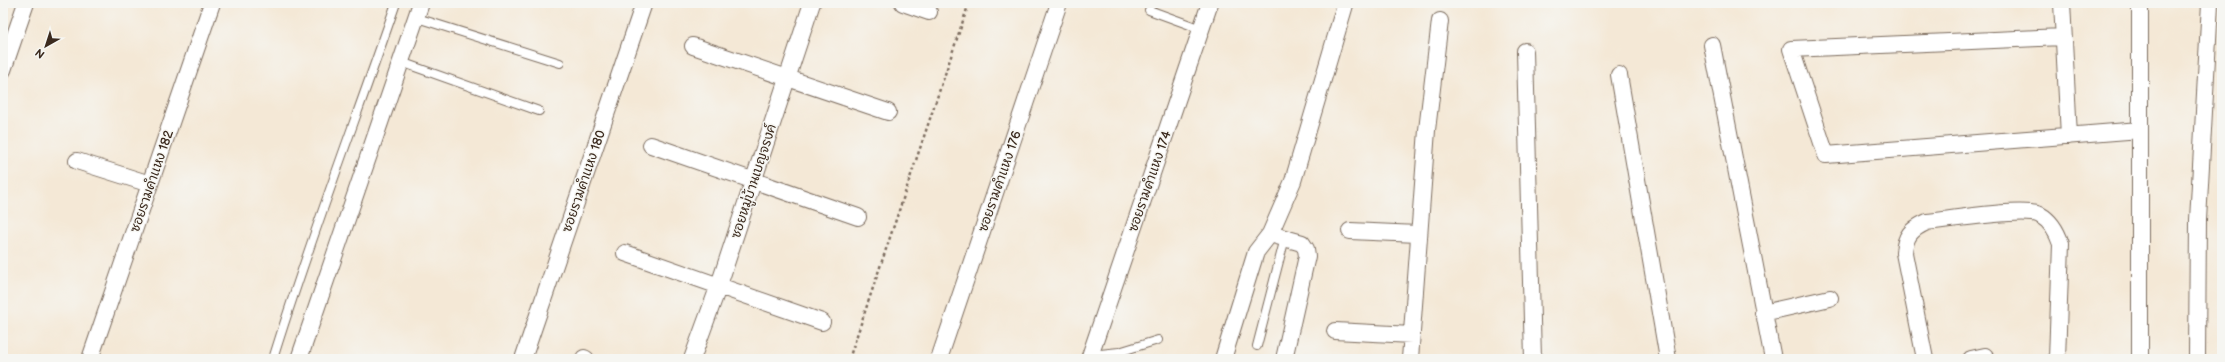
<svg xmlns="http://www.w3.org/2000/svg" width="2225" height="362" font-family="'Balsamiq Sans','Playpen Sans Thai',sans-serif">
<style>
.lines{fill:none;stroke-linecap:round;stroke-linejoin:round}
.service-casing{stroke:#7c6c5e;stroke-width:10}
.minor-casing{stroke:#7c6c5e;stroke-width:18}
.path{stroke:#7c6c5e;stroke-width:2.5;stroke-dasharray:3 3;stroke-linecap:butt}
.service{stroke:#fff;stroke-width:8}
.minor{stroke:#fff;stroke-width:16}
.labels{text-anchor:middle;stroke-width:3;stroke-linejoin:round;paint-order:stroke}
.street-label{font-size:13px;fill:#3b2a1e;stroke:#f6f6f2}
</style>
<rect width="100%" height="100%" fill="#f6f6f2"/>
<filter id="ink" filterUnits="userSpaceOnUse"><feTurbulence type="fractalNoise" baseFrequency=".025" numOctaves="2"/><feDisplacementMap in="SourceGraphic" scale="8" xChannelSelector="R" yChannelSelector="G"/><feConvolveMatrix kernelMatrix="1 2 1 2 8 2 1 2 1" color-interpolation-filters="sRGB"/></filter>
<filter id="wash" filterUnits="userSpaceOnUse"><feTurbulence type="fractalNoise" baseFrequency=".012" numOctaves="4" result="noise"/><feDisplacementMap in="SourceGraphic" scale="16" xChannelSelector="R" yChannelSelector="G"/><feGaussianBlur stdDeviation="0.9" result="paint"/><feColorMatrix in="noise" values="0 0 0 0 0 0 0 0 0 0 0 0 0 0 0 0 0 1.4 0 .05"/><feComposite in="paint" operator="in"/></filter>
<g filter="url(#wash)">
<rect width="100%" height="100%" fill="#f4e8d6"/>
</g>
<g filter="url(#ink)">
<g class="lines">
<defs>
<path id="service" d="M1149,10L1201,29
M417,18L560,63
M401,62L539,111
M1257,346L1285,238
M1091,355L1119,352L1158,340
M273,359C310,239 355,122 396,3"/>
<path id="minor" d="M903,3L929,12
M2062,3L2069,136
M2140,3V359
M2063,37L1791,49L1826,155L2140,130
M1712,45L1773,359
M693,46L888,112
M1525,51L1533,359
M3,70L26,3
M1619,75L1668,359
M651,145L858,217
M77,161L150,184
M1350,231L1418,234
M1270,234L1302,243L1306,249L1307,256L1284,359
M625,253L822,322
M1763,313L1830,298
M1335,331L1412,335
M584,358L586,359
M90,359L212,3
M299,359L421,3
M523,359L644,3
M692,359L719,285L812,3
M939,359L1059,3
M1089,359L1210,3
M1223,359L1256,252L1270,234L1293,181L1345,5
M1410,359L1427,130L1440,21
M1925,359L1904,253C1905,236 1911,229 1927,222C1948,220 2024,207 2040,215C2051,221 2057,232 2061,244L2057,359
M1971,359L1985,356
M2197,359L2198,220L2210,3"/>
</defs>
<use href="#service" class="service-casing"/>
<use href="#minor" class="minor-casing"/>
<path class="path" d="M849,359L969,3"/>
<use href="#service" class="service"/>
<use href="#minor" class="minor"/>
</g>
</g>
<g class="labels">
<g class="street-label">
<text transform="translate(151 181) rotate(-71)" y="5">ซอยรามคำแหง 182</text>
<text transform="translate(583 181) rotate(-71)" y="5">ซอยรามคำแหง 180</text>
<text transform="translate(753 181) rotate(-72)" y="5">ซอยหมู่บ้านเบญจรงค์</text>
<text transform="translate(999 181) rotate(-71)" y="5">ซอยรามคำแหง 176</text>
<text transform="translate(1149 181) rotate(-71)" y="5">ซอยรามคำแหง 174</text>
</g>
</g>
<rect width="2225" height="362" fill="none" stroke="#f6f6f2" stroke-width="16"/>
<g transform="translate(46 46) rotate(219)" stroke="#f6f6f2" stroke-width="3" paint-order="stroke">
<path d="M0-3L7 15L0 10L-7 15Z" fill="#3b2a1e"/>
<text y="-6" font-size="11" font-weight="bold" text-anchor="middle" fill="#3b2a1e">N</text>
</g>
</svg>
